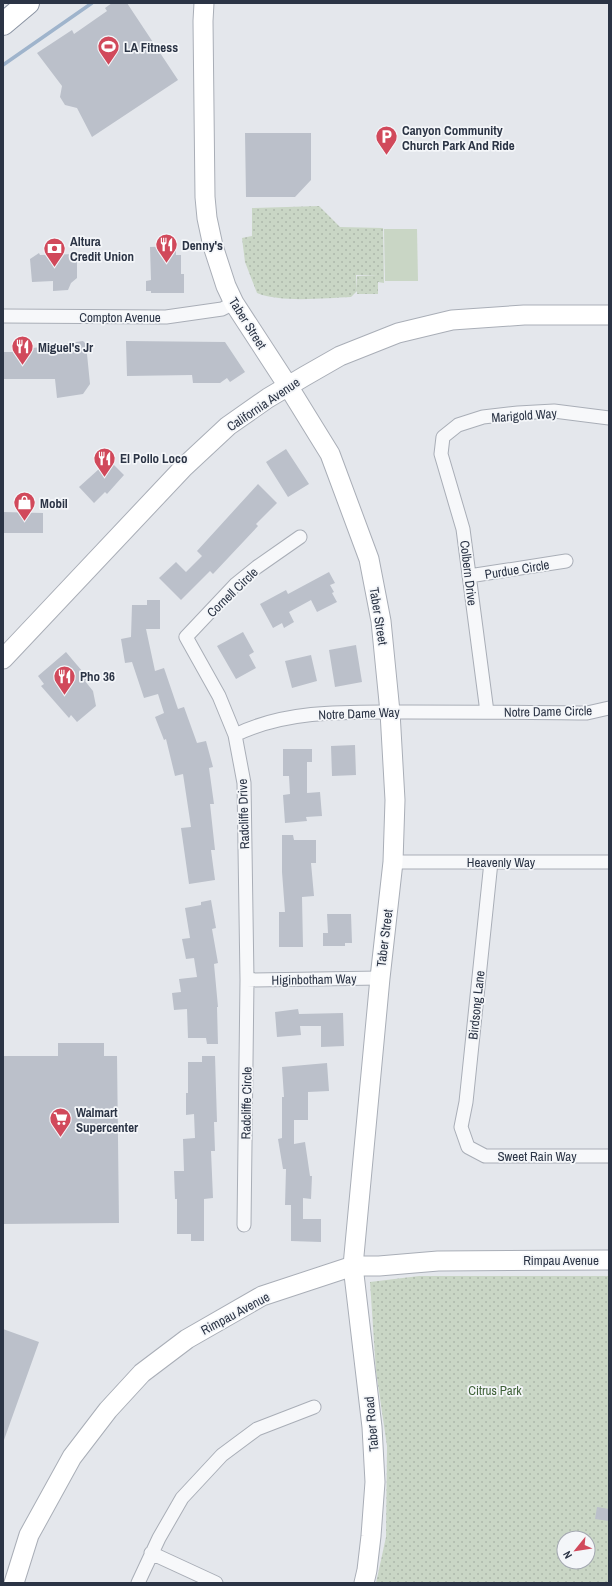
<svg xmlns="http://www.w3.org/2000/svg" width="612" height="1586" font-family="'Archivo Narrow',sans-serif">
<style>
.green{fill:#c9d6c5}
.park{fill:url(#park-dots);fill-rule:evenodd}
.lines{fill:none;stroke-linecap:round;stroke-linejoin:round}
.stream{stroke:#9fb4cc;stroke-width:3.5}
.building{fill:#bbc0ca}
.street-casing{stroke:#a9aeb7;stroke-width:15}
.secondary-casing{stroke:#a9aeb7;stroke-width:21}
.highway-casing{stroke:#8b94a3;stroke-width:24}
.street{stroke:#f7f8fa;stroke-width:13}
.secondary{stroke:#fff;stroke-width:19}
.highway{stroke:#fff;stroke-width:22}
.labels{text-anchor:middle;stroke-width:3.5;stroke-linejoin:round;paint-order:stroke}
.poi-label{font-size:13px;font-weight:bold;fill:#2b3445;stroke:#f4f6f9;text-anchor:start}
.street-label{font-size:13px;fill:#2b3445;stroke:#f4f6f9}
.park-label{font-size:13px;fill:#3f6138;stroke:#f4f6f9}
</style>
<defs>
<pattern id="park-dots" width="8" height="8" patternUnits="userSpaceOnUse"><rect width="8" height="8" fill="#c9d6c5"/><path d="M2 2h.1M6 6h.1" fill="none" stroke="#adb8ab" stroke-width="1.8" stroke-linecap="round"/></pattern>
</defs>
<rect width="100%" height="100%" fill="#e4e7ec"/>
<path class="green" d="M384,229H417L418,281H385Z"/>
<path class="park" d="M319,206L340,227L383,228L384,283L378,282V294H357V276L378,275H356L357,291L351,297C325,298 281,303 257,293L245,262L242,238L252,236V208Z
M419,1276H609V1583H376L386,1537L387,1446L376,1371L370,1282ZM564,1538H588V1562H564Z"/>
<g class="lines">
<path class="stream" d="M3,65L92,3"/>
</g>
<path class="building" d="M112,3H127L178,80L92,137L77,108L65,105L60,97L62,86L37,53L72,30L74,34L107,11L105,8Z
M245,133H311V180L295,197H246Z
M176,246V255H181V274H184V293H151V291H146V281L151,280L150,247Z
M39,253L40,255L77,254V278L71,283L68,290L53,291V281L32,282L30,259Z
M83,341L86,344L90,384L83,394L57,398L55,379H3V352H18V343H33V348Z
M126,341L225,342L245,372L230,382L227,378L220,383H193L192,375L127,376Z
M286,449L309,484L288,497L266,462Z
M109,460L124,475L107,494L105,492L94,503L79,487Z
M258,484L277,503L256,524L258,526L213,574L210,571L181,600L159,578L176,562L186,572L202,556L197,551Z
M3,512L43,513V533H3Z
M329,572L335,583L330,585L334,592L332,593L337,602L317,612L311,600L289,612L294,622L284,628L282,623L273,628L260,604L286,590L288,594Z
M147,600H160V629H146L155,671L164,668L178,709L184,707L197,743L206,741L213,767L209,768L214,804H210L215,850H211L215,880L189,884L181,828L191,827L183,774L175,776L166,739L164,740L155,717L164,713L158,694L144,698L132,662L125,663L121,639L131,637L132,605H147Z
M243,632L254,652L249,655L256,668L236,679L217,646Z
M356,645L362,682L335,687L329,650Z
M66,652L88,678L85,681L93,691L96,706L77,722L71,715L69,718L41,686L44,684L38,676Z
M311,655L317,681L292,688L285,661Z
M355,745L356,775L332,776L331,746Z
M283,749H312V762H307V793L320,792L322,816L306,817L307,821L285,823L283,795L290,794L289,776H283Z
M282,835H293L294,840H316V863H311L314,896L302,897L303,947H279V912H285L282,872Z
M211,900L216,928L212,929L218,963L214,964L218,1007H217L218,1044H207L206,1038H188L187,1009L174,1010L172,993L181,992L179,979L197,977L194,958L186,959L182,939L190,938L185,908L201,905V902Z
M327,914H351L352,943H345V946H323V933H328Z
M298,1009L299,1014L343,1013L344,1046L321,1047V1026H300L301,1035L277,1037L275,1012Z
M58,1043H104V1056H117L119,1223L3,1224V1056H58Z
M202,1056H215L217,1122H214L215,1151H211L213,1198L204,1199V1241H191V1234H177V1199H175L174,1171H184L183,1139L195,1138L194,1114L186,1115V1093H188V1062H202Z
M327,1063L329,1091L308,1092V1120H294V1144L305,1142L310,1176H312L311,1199L303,1198V1219H321V1242L291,1241V1205H285L286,1169H283L278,1139L282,1138V1097H284L282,1067Z
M3,1329L39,1342L4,1440L3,1439Z
M597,1507L609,1509V1521L595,1519Z"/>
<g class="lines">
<defs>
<path id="street" d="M3,316L166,317L222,309L234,303
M469,576L566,561
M487,712L463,529L441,454L443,437L458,425L483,417L518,413L554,411L609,418
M235,735C288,709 350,712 408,712C468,712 527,712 587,713L609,708
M393,862H609
M491,862L466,1102L461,1127L468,1147L485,1156H609
M247,980L380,978
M244,1225L247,980L244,783L235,735L219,696L186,637L236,584L257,567L300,537
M151,1553L216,1583
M138,1583L159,1538L182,1498L222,1455L257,1429L314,1407"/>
<path id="secondary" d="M204,3L203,21L205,197L207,218L213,246L226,286L234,303L288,386L330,454L369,559L381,621L390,712L395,800L393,862L380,978L353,1266L372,1427L375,1482L371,1536L367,1570L364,1583
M3,659L184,467L228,426L268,398L305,376L340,356L398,333L452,320L524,315H609
M14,1583L29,1535L72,1457L108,1410L142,1373L187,1339L262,1296L353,1266H379L438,1261L609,1260"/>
<path id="highway" d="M3,24L28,3"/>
</defs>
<use href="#street" class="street-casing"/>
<use href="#secondary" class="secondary-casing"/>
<use href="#highway" class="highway-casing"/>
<use href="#street" class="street"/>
<use href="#secondary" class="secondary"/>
<use href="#highway" class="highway"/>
</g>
<defs>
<symbol id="stadium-pin" viewBox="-11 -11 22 30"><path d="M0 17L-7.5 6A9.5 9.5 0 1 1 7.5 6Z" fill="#d1495b" stroke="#f4f6f9"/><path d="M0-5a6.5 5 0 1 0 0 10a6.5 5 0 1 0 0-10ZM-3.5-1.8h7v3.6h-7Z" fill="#fff"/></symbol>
<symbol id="parking-pin" viewBox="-11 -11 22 30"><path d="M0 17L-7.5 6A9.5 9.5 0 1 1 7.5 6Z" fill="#d1495b" stroke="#f4f6f9"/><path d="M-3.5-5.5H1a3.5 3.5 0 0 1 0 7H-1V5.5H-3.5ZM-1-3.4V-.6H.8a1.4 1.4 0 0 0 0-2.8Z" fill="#fff"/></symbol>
<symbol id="restaurant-pin" viewBox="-11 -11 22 30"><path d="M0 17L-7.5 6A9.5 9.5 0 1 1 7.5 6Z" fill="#d1495b" stroke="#f4f6f9"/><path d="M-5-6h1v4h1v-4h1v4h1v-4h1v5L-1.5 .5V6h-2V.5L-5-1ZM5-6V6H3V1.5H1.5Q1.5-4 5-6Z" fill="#fff"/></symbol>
<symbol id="bank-pin" viewBox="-11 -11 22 30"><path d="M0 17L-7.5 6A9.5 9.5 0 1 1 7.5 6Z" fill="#d1495b" stroke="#f4f6f9"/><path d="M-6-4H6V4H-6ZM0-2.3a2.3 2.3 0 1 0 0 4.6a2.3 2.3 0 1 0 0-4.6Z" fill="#fff"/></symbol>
<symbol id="shop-pin" viewBox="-11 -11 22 30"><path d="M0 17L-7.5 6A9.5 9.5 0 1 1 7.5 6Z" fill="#d1495b" stroke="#f4f6f9"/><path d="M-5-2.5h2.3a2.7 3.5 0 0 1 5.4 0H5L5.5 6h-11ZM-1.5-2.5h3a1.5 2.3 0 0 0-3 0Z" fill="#fff"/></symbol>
<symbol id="supermarket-pin" viewBox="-11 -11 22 30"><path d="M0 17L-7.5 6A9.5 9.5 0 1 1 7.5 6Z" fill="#d1495b" stroke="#f4f6f9"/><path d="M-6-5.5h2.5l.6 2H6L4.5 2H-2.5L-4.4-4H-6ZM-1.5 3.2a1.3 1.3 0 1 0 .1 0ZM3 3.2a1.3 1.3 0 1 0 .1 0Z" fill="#fff"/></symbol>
</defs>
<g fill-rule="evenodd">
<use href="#stadium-pin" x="96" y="34" width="25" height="34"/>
<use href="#parking-pin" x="374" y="124" width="25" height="34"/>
<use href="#restaurant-pin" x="154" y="232" width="25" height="34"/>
<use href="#bank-pin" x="42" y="236" width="25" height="34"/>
<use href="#restaurant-pin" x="10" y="334" width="25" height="34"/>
<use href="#restaurant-pin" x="92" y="446" width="25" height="34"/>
<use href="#shop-pin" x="12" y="490" width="25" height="34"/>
<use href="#restaurant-pin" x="52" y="664" width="25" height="34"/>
<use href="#supermarket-pin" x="48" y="1106" width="25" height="34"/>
</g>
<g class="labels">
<g class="poi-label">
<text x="124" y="52">LA Fitness</text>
<text x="402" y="135">Canyon Community<tspan x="402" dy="15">Church Park And Ride</tspan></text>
<text x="70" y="246">Altura<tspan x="70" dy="15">Credit Union</tspan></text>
<text x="182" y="250">Denny's</text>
<text x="38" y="352">Miguel's Jr</text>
<text x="120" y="463">El Pollo Loco</text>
<text x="40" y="508">Mobil</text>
<text x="80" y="681">Pho 36</text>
<text x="76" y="1117">Walmart<tspan x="76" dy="15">Supercenter</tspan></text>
</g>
<g class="street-label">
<text x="120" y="322">Compton Avenue</text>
<text transform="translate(248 323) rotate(58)" y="5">Taber Street</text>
<text transform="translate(263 404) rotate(-34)" y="5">California Avenue</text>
<text transform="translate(524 415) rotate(-4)" y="5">Marigold Way</text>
<text transform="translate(517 569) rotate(-9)" y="5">Purdue Circle</text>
<text transform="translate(469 573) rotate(83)" y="5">Colbern Drive</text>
<text transform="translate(232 592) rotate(-44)" y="5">Cornell Circle</text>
<text transform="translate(379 616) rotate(81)" y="5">Taber Street</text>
<text transform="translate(548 711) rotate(-1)" y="5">Notre Dame Circle</text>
<text transform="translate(359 713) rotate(-2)" y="5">Notre Dame Way</text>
<text transform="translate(243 814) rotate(-92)" y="5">Radcliffe Drive</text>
<text x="501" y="867">Heavenly Way</text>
<text transform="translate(384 938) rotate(-83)" y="5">Taber Street</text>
<text transform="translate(314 979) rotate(-1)" y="5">Higinbotham Way</text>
<text transform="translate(476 1005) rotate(-84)" y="5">Birdsong Lane</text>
<text transform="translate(246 1103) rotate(-89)" y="5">Radcliffe Circle</text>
<text x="537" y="1161">Sweet Rain Way</text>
<text x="561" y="1265">Rimpau Avenue</text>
<text transform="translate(235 1313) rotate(-28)" y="5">Rimpau Avenue</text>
<text transform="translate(371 1424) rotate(-95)" y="5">Taber Road</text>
</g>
<g class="park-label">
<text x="495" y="1395">Citrus Park</text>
</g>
</g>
<rect width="612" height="1586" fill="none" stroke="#2b3445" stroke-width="8"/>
<g transform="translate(576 1550) rotate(240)"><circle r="19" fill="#f4f6f9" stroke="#a4a8b1"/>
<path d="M0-3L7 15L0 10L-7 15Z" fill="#d1495b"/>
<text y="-6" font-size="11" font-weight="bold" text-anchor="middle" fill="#2b3445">N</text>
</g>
</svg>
